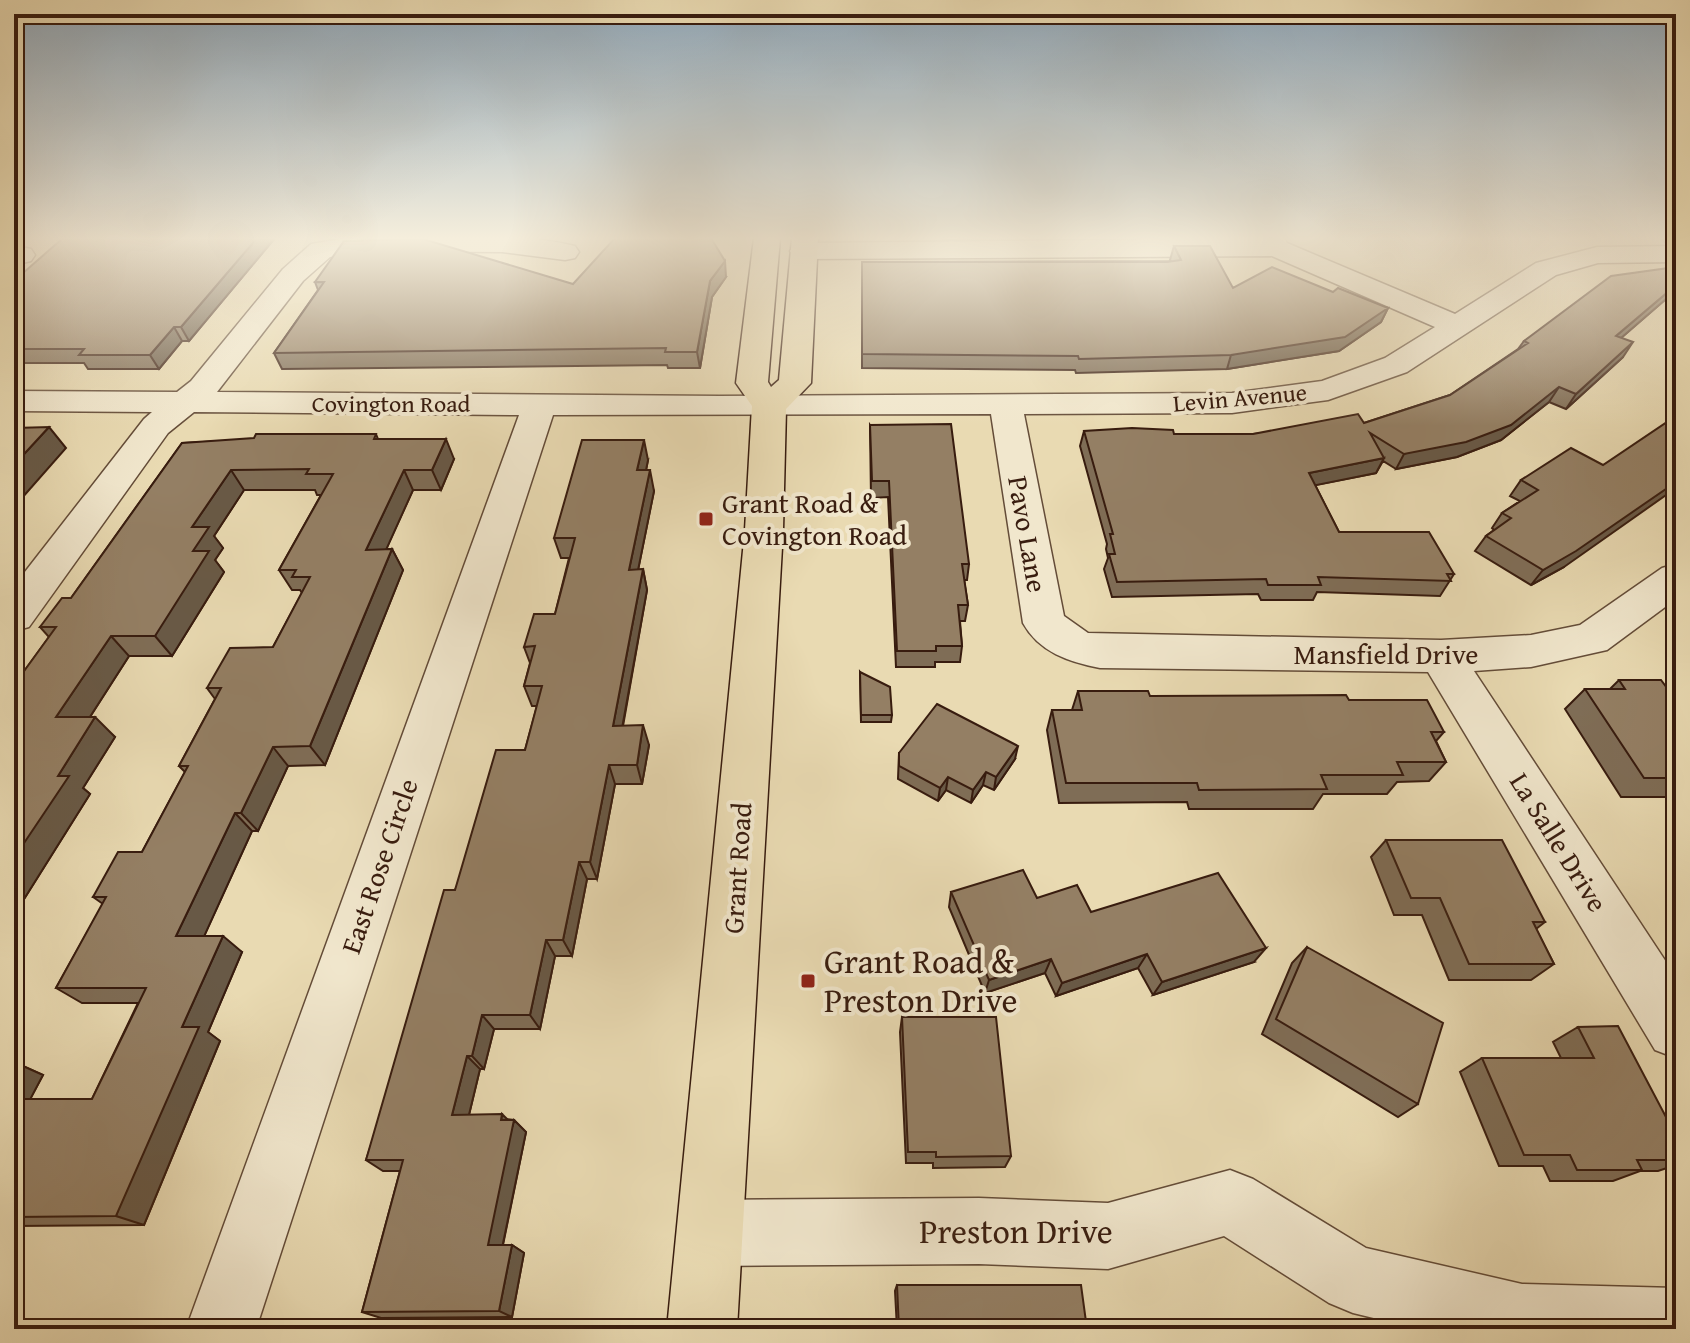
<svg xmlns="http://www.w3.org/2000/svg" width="1690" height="1343" font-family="'Gentium Book Plus',serif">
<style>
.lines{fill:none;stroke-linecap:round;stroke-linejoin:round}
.minor-casing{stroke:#644c38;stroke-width:3}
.major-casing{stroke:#381c0f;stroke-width:3}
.minor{fill:#f1e7cd;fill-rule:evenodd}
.major{fill:#e9dab2;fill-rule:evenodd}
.wall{fill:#7f6d56;stroke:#381c0f;stroke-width:2}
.shaded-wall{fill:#685946;stroke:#381c0f;stroke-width:2}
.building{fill:#947f64;stroke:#381c0f;stroke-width:2}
.poi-dot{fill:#8f2418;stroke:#f1e7cd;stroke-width:3}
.labels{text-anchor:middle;stroke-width:8;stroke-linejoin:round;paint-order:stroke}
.far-street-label{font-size:24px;fill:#381c0f;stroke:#f1e7cd}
.poi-label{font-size:28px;fill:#381c0f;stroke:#f1e7cd;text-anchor:start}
.street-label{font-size:28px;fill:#381c0f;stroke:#f1e7cd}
.near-poi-label{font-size:34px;fill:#381c0f;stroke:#f1e7cd;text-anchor:start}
.near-street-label{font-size:34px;fill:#381c0f;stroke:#f1e7cd}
</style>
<rect width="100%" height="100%" fill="#e9dab2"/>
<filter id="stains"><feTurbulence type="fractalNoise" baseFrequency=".0025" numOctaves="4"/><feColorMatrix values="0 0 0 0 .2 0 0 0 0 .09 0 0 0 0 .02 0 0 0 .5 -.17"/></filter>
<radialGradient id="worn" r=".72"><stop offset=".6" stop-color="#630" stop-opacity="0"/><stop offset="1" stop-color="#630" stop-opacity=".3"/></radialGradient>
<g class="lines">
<defs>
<path id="minor" d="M346,238C418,238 504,229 575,246L579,252L575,258L565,260L502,252L363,251L330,257L303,281L217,392L719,396L1232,393L1322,381L1385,358L1435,327L1272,256L804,259L794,257L790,251L794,245L804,243L1284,238L1287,243L1455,314L1536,263L1597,247L1676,246V262L1598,263L1556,275L1407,372L1328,400L1232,413L1024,414L1064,616L1088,633L1441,640L1531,635L1580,625L1662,568L1676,564V599L1607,650L1531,667L1474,671L1676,977V1058L1655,1050L1428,672L1100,668C1069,662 1039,652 1023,623L991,414L553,415L256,1329H186L519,415L194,412L168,433L29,627L14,631V586L144,419L152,412L14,411V391L177,392L191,381L283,269L311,244Z
M21,247L31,249L35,255L31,261L14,265V248Z
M1230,1170L1253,1179L1366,1248L1522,1284L1676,1288V1329H1419L1353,1313L1329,1303L1224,1236L1108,1269L979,1264L710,1266L687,1256L677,1233L687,1210L710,1200L979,1198L1108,1203Z"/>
<path id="major" d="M754,238H780L768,382L771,387L779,380L792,238H818L811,383L786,409L783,530L737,1329H667L745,530L752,406L736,383Z"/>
</defs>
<use href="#minor" class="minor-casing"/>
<use href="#major" class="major-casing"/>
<use href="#minor" class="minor"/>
<use href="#major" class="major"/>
</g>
<path class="wall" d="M275,238L189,341H182L159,369H88L84,363H14V281Z
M943,238H985L943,239Z
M1660,238H1676V244L1666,243Z
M1174,246L1233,288L1333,292L1388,308L1381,322L1339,351L1227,369L1076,373L1075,370L862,368V262L1171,261L1170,260Z
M1676,267V306L1666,299L1621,338L1623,357L1566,409L1549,402L1501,440L1457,457L1396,469L1383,461L1376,473L1315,485L1339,532L1454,574L1440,596L1317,592L1313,600H1261L1258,594L1112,597L1104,569L1108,558L1106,549L1107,544L1080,446L1084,431L1174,434H1253L1364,423L1450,395L1518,349L1524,341Z
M726,277L712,297L700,368H668L667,365L282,369L274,353L318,290L315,282L573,284Z
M870,425L969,564L967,580H964L968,605L965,621H960L962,646L960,662H935V667H896L888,497L871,498Z
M376,434L378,439L454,459L441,490H413L386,549H392L403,570L325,765L288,766L258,831H252L204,936L242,952L208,1032L220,1041L144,1225L14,1226V1062L43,1075L30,1099H92L138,1003H82L56,988L103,904L93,897L142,852L185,772L179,766L215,699L207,688L273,647L302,593L300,590H292L279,570L321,495H317L315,490H244L214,536L223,548L215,560L224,572L172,656H129L90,717L115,737L83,788L90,794L14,915V685L49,637L40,627L71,598L182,443Z
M648,460L646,470L654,491L638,570L643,569L647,590L623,726L649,745L642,784H615L597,879H587L572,956H555L540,1029H494L484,1069H480L469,1115L514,1120L526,1132L503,1245H512L524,1253L512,1317L381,1318L362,1312L400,1171H383L366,1160L455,890L525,750L537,706H532L524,686L530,663L524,647L555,614L569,558H561L554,538Z
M1603,465L1564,567L1531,585L1475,551L1486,536L1494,530L1492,528L1502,513L1520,501L1510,496L1521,480Z
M860,672L892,715L891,722H861Z
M1619,680L1667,688H1676V797H1621L1565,709L1585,689H1610Z
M1078,691L1150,696L1349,700L1444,732L1436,741L1446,762L1429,781L1397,782L1387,794H1323L1313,809H1189L1187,802L1059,803L1047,730L1052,710H1072Z
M899,753L1015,759L994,790L983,785L971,803L946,790L938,801L898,779Z
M1386,840L1545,922L1536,929L1554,964L1531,980H1449L1422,915H1394L1371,857Z
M951,892L1037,898L1091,912L1254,962L1153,995L1138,968L1056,996L1045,973L985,993L949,907Z
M1307,947L1418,1104L1398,1117L1262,1034L1292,963Z
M902,1017L1011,1156L1005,1167L933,1168V1163H906L900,1032Z
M1578,1027L1676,1136V1165L1658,1171H1640L1613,1181H1550L1543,1166H1499L1460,1072L1482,1058H1561L1553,1042Z
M897,1285L1087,1329H897L895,1291Z"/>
<path class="shaded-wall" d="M257,238H275L189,341L181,327Z
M725,261L726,277L712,297L700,368L697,352L710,281Z
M1676,285L1666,299L1606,351L1616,336Z
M1388,308L1381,322L1339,351L1227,369L1231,355Z
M174,327L182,341L159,369L150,355Z
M1633,342L1623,357L1566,409L1576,394Z
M1559,387L1549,402L1501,440L1457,457L1396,469L1404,454Z
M49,427L66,448L14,507V465Z
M446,439L454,459L441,490L432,470Z
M644,440L648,460L642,491L637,470Z
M1384,458L1376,473L1302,488L1309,473Z
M231,470L244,490L214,536L223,548L215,560L224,572L172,656L155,636L193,551L192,527Z
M404,470L413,490L377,570L366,550Z
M650,470L654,491L634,590L629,570Z
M1676,482V488L1564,567L1531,585L1543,570Z
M392,549L403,570L325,765L310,746Z
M643,569L647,590L619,745L613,726Z
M111,636L129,656L77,737L56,717Z
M95,717L115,737L83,788L90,794L14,915V858L58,776Z
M643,725L649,745L642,784L637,765Z
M1018,746L1015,759L994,790L996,777Z
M273,747L288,766L258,831L241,813Z
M609,765L615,784L597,879L590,862Z
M986,772L983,785L971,803L973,790Z
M948,777L946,790L938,801L940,788Z
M235,813L252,831L197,952L176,936Z
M579,862L587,879L572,956L563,940Z
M223,936L242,952L208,1032L220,1041L144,1225L116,1216L182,1027Z
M546,940L555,956L540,1029L530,1015Z
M1266,948L1254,962L1153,995L1162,982Z
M1147,954L1138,968L1056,996L1062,983Z
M1051,959L1045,973L985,993L989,980Z
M482,1015L494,1029L484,1069L472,1056Z
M467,1056L480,1069L466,1127L452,1115Z
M14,1062L43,1075L24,1111L14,1107Z
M502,1114L513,1125L514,1120L526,1132L501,1253L488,1245Z
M512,1245L524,1253L512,1317L499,1311Z"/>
<path class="building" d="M63,238H257L181,327H174L150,355H79L84,349H14V281Z
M615,238H711L725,261L710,281L697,352H665L666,348L274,353L324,282H315L344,241L423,239L573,284Z
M1174,246H1210L1233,288L1272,267L1333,292L1338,288L1388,308L1345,337L1231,355L1079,359L1078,356L862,354V262H1167L1181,260Z
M1676,267V285L1616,336L1633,342L1576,394L1559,387L1511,425L1466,442L1404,454L1370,433L1384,458L1309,473L1339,532H1429L1454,574H1447L1451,581L1318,577L1321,585H1268L1266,579L1117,582L1109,554H1115L1110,534H1113L1084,431L1132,428L1173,430L1174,434H1253L1358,414L1364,423L1450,395L1528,343L1524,341L1611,276Z
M1676,416V482L1576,551L1543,570L1486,536L1511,518L1502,513L1538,490L1521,480L1571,448L1603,465Z
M951,424L969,564H962L968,605H958L962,646H936V651H897L889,481H872L870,425Z
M49,427L14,465V428Z
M256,434H376L374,439H446L432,470H404L366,550L392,549L310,746L273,747L241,813H235L176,936H223L182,1027H199L116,1216L14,1217V1099H92L146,988H56L106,897H93L118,852H142L188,766H179L221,688H207L230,648L273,647L310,577H292L296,570H279L333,474H306L309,469L231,470L192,527H209L193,551H209L155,636H111L56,717H95L58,776H69L14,858V685L56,627H40L62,598H71L182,443L254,438Z
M582,440H644L637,470H650L629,570L643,569L613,726L643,725L637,765H609L590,862H579L563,940H546L530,1015H482L472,1056H467L452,1115L502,1114L501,1120H514L488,1245H512L499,1311L362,1312L403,1160H366L444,890H455L496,750H525L542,686H524L535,646L524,647L534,614H555L575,538H554Z
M860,672L890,687L892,715H861Z
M1619,680H1661L1667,688H1676V778H1644L1585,689H1625Z
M1078,691H1148L1150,696L1346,695L1349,700H1427L1444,732H1431L1446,762H1397L1403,775H1321L1327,789L1199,790L1197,783H1066L1052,710H1082Z
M937,704L1018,746L996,777L986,772L973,790L948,777L940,788L899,766V753Z
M1386,840H1502L1545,922H1533L1554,964H1469L1440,898H1411Z
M1023,870L1037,898L1077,885L1091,912L1218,873L1266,948L1162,982L1147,954L1062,983L1051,959L989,980L951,892Z
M1307,947L1443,1023L1418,1104L1276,1019Z
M902,1017H996L1011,1156L936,1157V1152H908Z
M1618,1026L1676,1136V1160H1637L1642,1170H1577L1570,1155H1524L1482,1058H1594L1578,1027Z
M897,1285H1081L1087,1329H899Z"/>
<linearGradient id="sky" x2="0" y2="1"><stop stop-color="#90a9bc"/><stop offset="0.56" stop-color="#f5eedc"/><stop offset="1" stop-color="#f5eedc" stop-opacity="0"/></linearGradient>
<rect width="1690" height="426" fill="url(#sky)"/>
<g class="poi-dot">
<rect x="698" y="511" width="16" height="16" rx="4"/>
<rect x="800" y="973" width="16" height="16" rx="4"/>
</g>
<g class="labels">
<g class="far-street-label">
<text transform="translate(1240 398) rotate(-5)" y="8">Levin Avenue</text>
<text x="391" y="412">Covington Road</text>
</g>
<g class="poi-label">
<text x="722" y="513">Grant Road &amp;<tspan x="722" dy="32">Covington Road</tspan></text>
</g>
<g class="street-label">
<text transform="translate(1028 534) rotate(80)" y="10">Pavo Lane</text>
<text x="1386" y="664">Mansfield Drive</text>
<text transform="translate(1559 842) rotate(58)" y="10">La Salle Drive</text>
<text transform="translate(379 866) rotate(-71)" y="10">East Rose Circle</text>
<text transform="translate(737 868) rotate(-86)" y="10">Grant Road</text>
</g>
<g class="near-poi-label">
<text x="824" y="973">Grant Road &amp;<tspan x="824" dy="39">Preston Drive</tspan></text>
</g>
<g class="near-street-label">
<text x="1016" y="1243">Preston Drive</text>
</g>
</g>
<rect width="1690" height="1343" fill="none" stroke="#e9dab2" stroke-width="48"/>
<rect x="16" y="16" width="1658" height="1311" fill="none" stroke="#381c0f" stroke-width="4"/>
<rect x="24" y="24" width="1642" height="1295" fill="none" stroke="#381c0f" stroke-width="2"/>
<rect width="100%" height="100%" filter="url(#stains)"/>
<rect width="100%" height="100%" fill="url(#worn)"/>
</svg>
